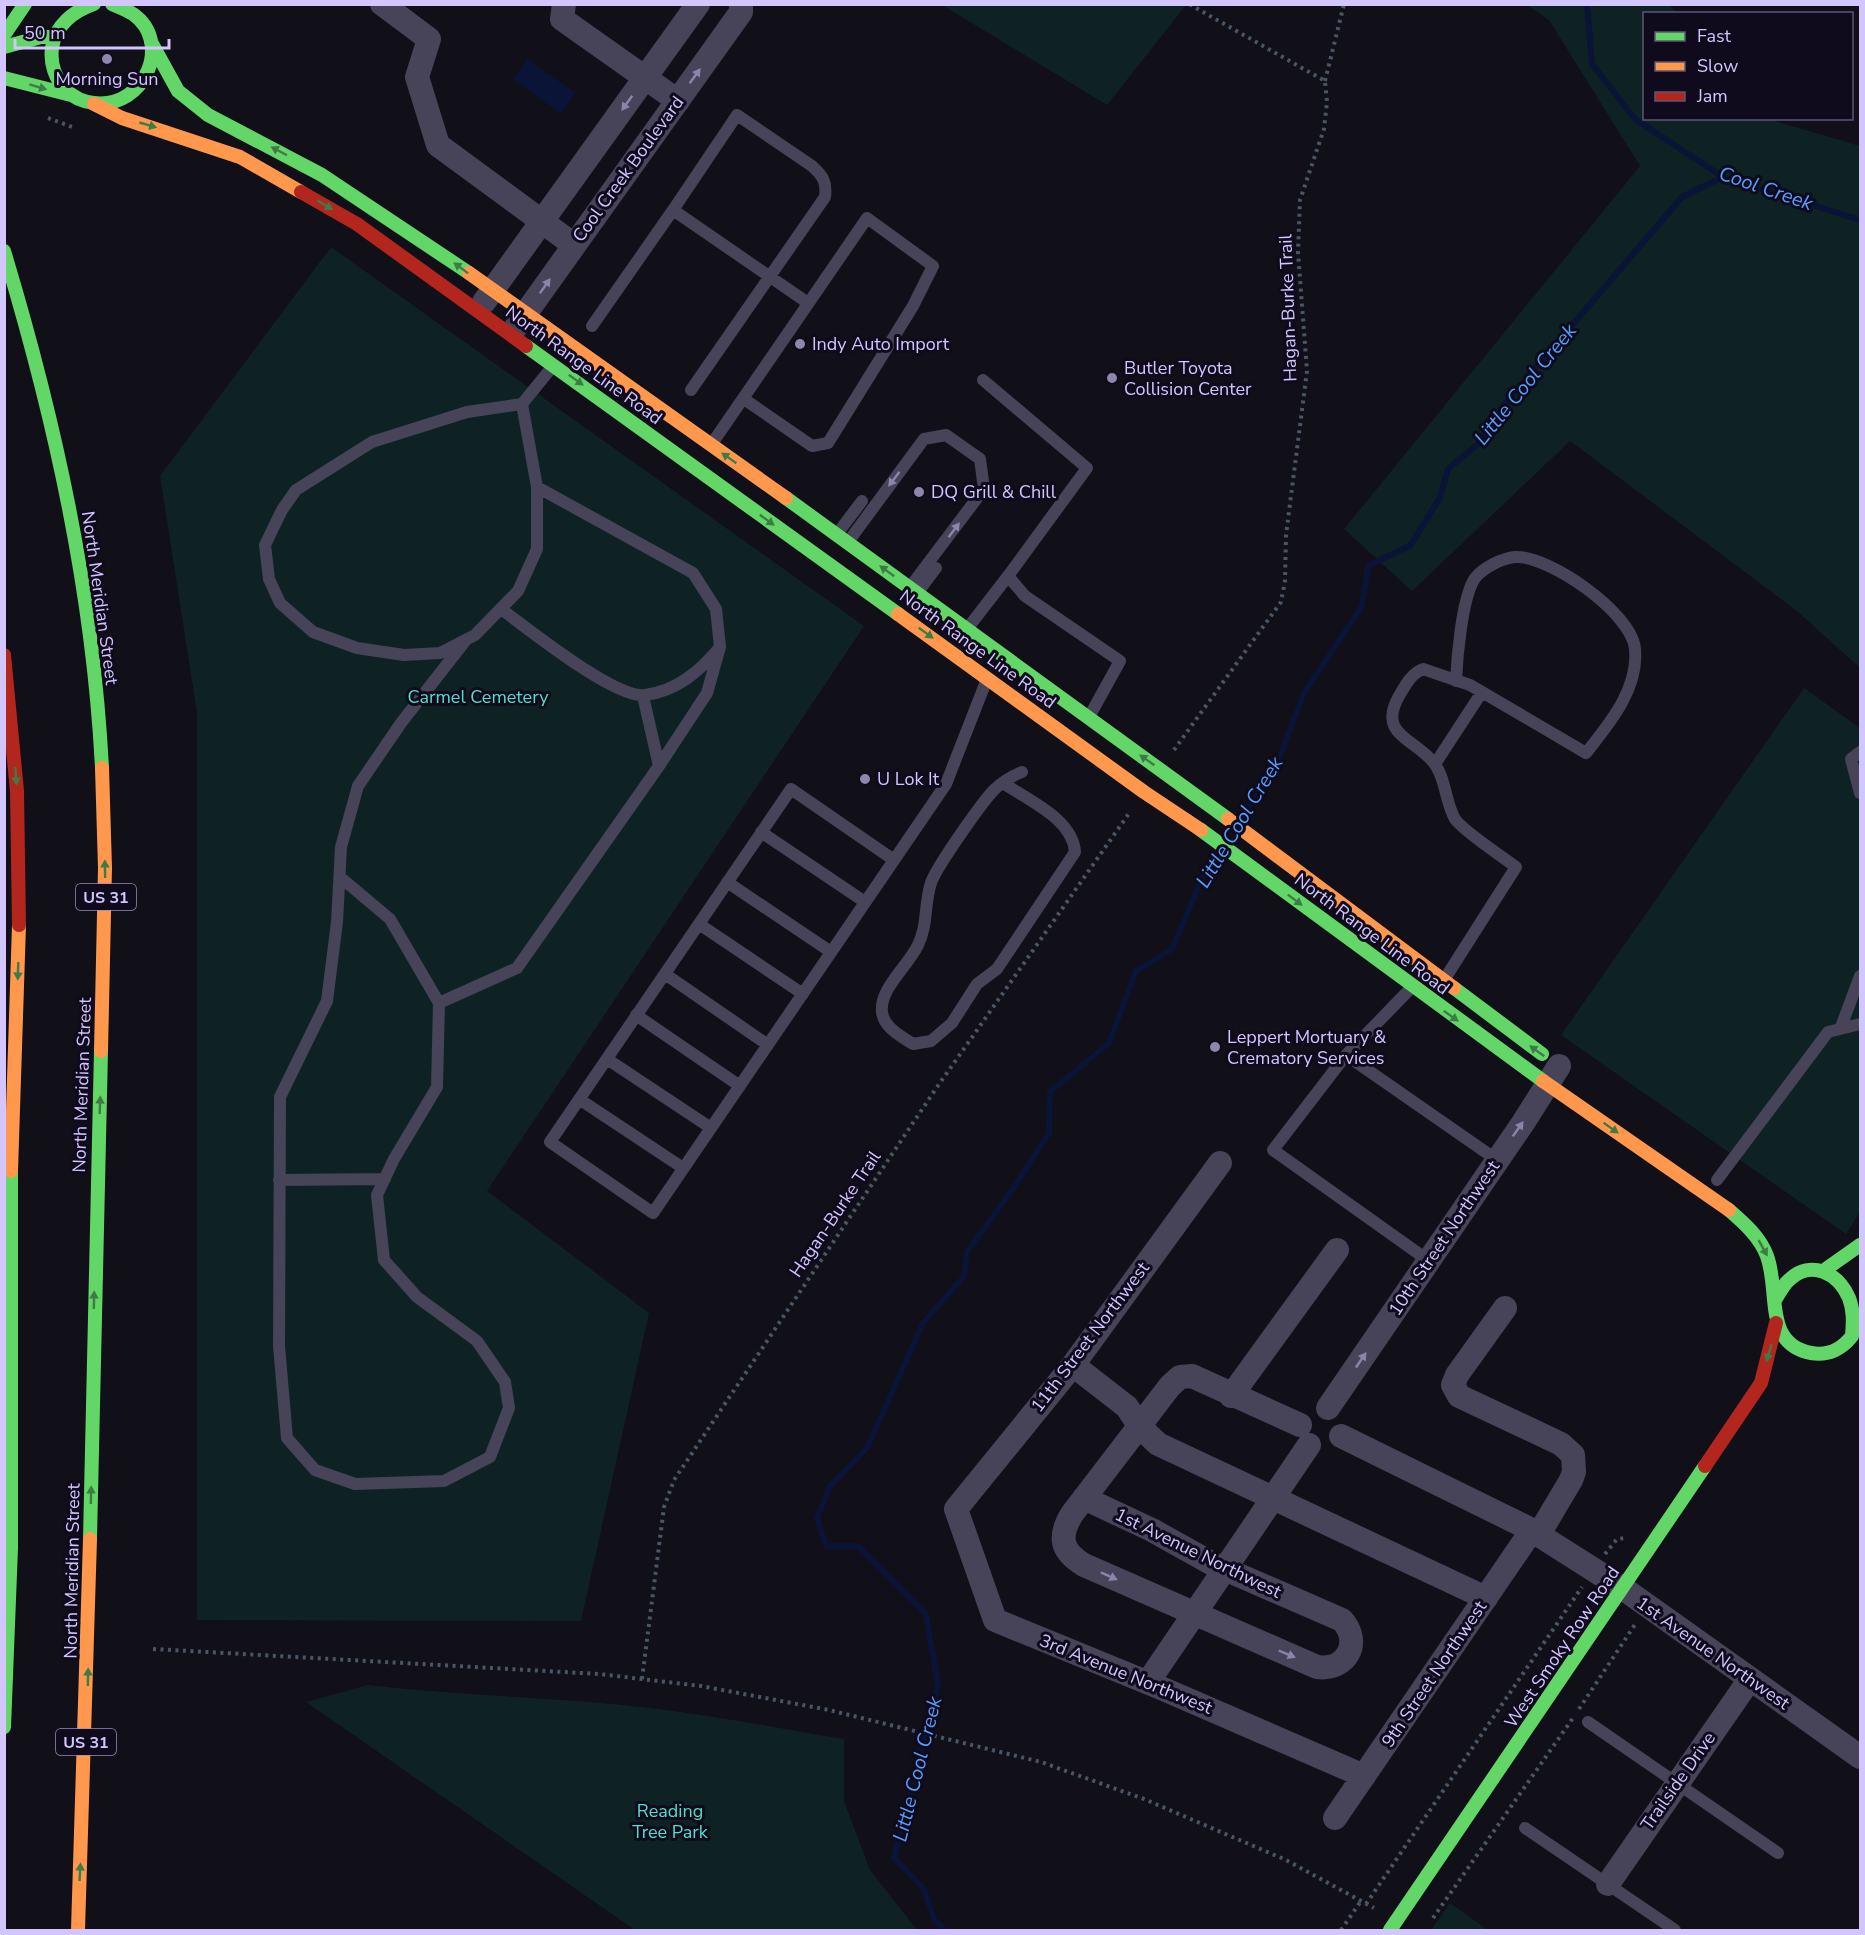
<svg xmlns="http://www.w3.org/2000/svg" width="1865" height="1935" font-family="'Nunito Sans',sans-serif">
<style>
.green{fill:#0e2224}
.water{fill:#091436}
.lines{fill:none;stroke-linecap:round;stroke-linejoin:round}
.stream{stroke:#091436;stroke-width:6}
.path{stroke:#4a5665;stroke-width:4;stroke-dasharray:3 4.5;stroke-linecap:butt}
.lane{stroke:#474359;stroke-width:12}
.street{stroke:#474359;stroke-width:24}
.fast{stroke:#63d668;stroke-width:14}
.slow{stroke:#ff974d;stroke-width:14}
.jam{stroke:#b3261e;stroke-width:14}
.oneway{fill:#8d84ac}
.oneway2{fill:#3e7b46}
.poi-dot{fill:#8f86ae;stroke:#100b1c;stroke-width:2}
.labels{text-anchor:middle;stroke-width:6;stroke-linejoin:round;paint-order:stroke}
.shield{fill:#100b1c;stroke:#988ebb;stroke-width:1.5}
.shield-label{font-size:16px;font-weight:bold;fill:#d3c6ff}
.poi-label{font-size:18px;fill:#d3c6ff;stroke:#100b1c;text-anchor:start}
.street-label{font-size:18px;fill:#d3c6ff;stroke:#100b1c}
.park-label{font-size:18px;fill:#52dfca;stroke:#100b1c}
.water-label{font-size:20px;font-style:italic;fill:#549fff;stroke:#100b1c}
</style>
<rect width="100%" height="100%" fill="#110f18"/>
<path class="green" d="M942,5H1186L1107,105Z
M1527,5H1669L1677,13L1644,14V118L1768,119L1860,146V668L1797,611L1570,441L1412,591L1344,529L1640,166L1549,20Z
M331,247L864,626L487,1191L649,1313L581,1621L197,1620V713L160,476Z
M1804,688L1860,728V1212L1846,1234L1561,1035Z
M368,1685C462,1696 556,1697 650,1708C715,1716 779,1728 844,1739V1801L870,1870L917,1930H635L306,1702Z
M1450,1903L1488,1930H1431Z"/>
<path class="water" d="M527,59L576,93L561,114L513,79Z"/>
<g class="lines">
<path class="stream" d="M1587,4L1592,64L1635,119L1723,177L1860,220
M1243,816L1276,767L1304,693L1362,606L1368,566L1411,545L1440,497L1448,469L1478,444L1491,420L1682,197L1723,177
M945,1930L934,1919L924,1889L894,1858L938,1685L926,1614L858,1546H826L817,1518L830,1486L867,1448L923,1323L964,1276L967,1252L1014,1187L1049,1133L1050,1092L1109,1043L1136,971L1172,949L1203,876L1217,854"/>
<path class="path" d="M1325,81L1344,4
M48,118L75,128
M1174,750L1281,602L1285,581L1286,535L1307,371L1298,252L1300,200L1324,129L1327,102L1325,81L1189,4
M1605,1554L1617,1539L1626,1538
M153,1649L599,1674L701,1686L829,1710L1041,1762L1144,1799L1286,1860L1374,1908
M642,1679L664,1507L674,1480L935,1090L1130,812
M1579,1709L1636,1623
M1366,1904L1582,1587
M1433,1918L1573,1718
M1341,1930L1361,1901"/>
<path class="lane" d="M673,210L737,115L812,166C823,176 827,182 825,197L691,390
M592,326L673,210L808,303
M983,380L1087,468L1008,576L1025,596L1120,661L1089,717
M522,404L537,487V549L518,591L475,635L440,653L404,655L357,648L313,632L280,603L269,579L265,545L282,510L296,490L372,442L467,412L522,404L553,366
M711,445L867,218L933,266L913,306L828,443L812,446L744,399
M837,534L862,501
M848,542L924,439L946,435L980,459L984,489L910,587
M918,592L936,568
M501,609C527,628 615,699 645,695C677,691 700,671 720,647L716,609L693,573L537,487
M967,629L1008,576
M466,640L401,723L358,786L341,847L337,922L327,1001L280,1097L279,1346L287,1438L315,1470L355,1484L444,1481L490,1457L509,1408L505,1382L477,1341L417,1297L384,1260L377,1195L394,1159L437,1087L439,1003L517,968L659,766L707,693L720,647
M643,696L659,766
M1860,752L1851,759L1860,793
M1435,764L1482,692
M1003,783C1028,800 1073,819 1075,852L997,969L977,984L952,1023L931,1041L913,1044C901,1036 884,1028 882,1012C879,989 909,965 918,945C928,925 924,904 931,883C935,869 984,799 995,789C1003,781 1012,776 1022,772
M761,832L865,902
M894,860L791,789L550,1142L653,1213L946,784L987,679
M340,877L390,919L439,1003
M727,882L831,952
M699,924L803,994
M665,974L768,1045
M1444,980L1516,867C1503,857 1463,831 1455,819C1445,802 1446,778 1434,763C1414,738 1377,735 1399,696C1406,684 1411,674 1423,669L1470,685L1586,753C1609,724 1639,689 1635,649C1632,613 1549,555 1515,557C1502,558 1483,568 1475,578C1462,597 1457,658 1456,681
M1412,987L1346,1055L1273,1150L1429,1261
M636,1015L740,1086
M1841,1027L1860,976
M1346,1055L1497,1160
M607,1059L711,1128
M579,1099L683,1168
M279,1180L385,1179
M1717,1180L1828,1032L1860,1024
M1588,1722L1778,1853
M1525,1828L1675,1930"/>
<path class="street" d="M382,4L429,39L417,77L438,145L574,245
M564,4L562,19L678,101
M484,302L698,4
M516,327L741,12V4
M1220,1163L1073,1365L956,1509L995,1620L1161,1688L1364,1776
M1505,1308L1457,1375L1453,1385L1459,1396L1561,1444L1573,1455L1574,1472L1571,1480L1539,1534
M1073,1365L1127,1407L1140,1427L1158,1444L1486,1598
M1231,1396L1337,1250
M1328,1408L1523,1123L1559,1066
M1341,1436L1528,1528L1624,1589L1860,1757
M1084,1498L1152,1530L1211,1563L1342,1620C1362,1642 1347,1671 1317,1667L1084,1565C1061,1551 1058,1537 1072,1514L1170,1386L1180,1377L1192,1376L1300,1425
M1148,1682L1309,1445
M1335,1818L1532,1530
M1608,1884L1750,1679"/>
<path class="fast" d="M94,4C74,11 55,25 52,48C50,63 55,79 66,90C74,98 83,102 94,103C145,109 173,42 133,14C127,10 119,7 112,4
M4,35L25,4
M151,42L178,91L208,115L322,175L469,273
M4,47L41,37H53
M4,78L71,95
M4,251C55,420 93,592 102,768
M526,346L898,614
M786,498L1228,819
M1201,830L1543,1081
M1454,988L1542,1054
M1729,1210C1744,1223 1760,1237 1767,1256C1780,1291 1763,1344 1811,1353C1828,1356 1842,1349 1852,1336C1853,1323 1854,1311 1849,1298C1838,1273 1811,1259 1789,1280C1783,1285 1779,1294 1775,1300
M1826,1269L1860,1245
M90,1539L101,1051
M4,1727L11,1548V1171
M1390,1930L1705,1466"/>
<path class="slow" d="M94,104L122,118L240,157L301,192
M469,273L786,498
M898,614L1144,792L1201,830
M1228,819L1454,988
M101,1051L105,868L102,768
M1543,1081L1729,1210
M11,1171L19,925
M78,1930L90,1539"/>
<path class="jam" d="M301,192L357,224L526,346
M4,655L17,791L19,925
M1705,1466L1761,1383L1776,1323"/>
</g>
<defs><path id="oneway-solid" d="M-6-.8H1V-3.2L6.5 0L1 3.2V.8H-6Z" transform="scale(1.5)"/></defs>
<g class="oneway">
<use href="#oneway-solid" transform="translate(695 76) rotate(-54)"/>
<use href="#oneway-solid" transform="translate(627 103) rotate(126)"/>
<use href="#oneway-solid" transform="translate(545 286) rotate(-55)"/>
<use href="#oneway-solid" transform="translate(894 479) rotate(127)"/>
<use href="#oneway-solid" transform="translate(954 530) rotate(-53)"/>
<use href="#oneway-solid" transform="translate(1518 1129) rotate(-55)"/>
<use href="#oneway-solid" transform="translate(1361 1360) rotate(-56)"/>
<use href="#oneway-solid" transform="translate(1109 1576) rotate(24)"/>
<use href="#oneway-solid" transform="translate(1287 1654) rotate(23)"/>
</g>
<g class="oneway2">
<use href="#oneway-solid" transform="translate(38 87) rotate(17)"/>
<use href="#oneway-solid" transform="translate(148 125) rotate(16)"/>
<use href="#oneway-solid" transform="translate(279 151) rotate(-152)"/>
<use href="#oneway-solid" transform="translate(325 205) rotate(31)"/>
<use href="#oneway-solid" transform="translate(461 268) rotate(-143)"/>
<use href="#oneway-solid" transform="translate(576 380) rotate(36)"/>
<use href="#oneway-solid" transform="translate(729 458) rotate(-145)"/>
<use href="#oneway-solid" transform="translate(767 520) rotate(36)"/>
<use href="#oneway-solid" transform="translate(887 571) rotate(-144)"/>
<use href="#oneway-solid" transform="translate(926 633) rotate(36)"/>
<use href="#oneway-solid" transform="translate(1147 760) rotate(-145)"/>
<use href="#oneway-solid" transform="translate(16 776) rotate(86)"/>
<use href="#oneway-solid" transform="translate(105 869) rotate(-91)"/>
<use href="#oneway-solid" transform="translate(1295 900) rotate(37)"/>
<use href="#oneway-solid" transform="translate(18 971) rotate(92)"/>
<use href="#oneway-solid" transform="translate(1451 1016) rotate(36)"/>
<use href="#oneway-solid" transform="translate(1537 1051) rotate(-144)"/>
<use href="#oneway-solid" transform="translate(100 1105) rotate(-88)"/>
<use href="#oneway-solid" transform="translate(1611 1128) rotate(35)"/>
<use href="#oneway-solid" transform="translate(1763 1248) rotate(61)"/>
<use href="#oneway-solid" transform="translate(94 1300) rotate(-89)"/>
<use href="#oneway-solid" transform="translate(1769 1353) rotate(106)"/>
<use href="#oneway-solid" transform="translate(91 1495) rotate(-89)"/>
<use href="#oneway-solid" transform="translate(88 1677) rotate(-89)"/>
<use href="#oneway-solid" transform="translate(80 1872) rotate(-87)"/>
</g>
<g class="poi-dot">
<circle cx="107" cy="59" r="6"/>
<circle cx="800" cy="344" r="6"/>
<circle cx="1112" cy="378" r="6"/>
<circle cx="919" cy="492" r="6"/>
<circle cx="865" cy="779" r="6"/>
<circle cx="1215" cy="1047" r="6"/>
</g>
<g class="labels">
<g class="shield">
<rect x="76" y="884" width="60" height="26" rx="4.5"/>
<rect x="56" y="1729" width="60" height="26" rx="4.5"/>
</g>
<g class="shield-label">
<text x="106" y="903">US 31</text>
<text x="86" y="1748">US 31</text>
</g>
<g class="poi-label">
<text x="107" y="85" text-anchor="middle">Morning Sun</text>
<text x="812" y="350">Indy Auto Import</text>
<text x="1124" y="374">Butler Toyota<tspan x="1124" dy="21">Collision Center</tspan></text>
<text x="931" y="498">DQ Grill &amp; Chill</text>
<text x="877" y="785">U Lok It</text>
<text x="1227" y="1043">Leppert Mortuary &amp;<tspan x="1227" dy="21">Crematory Services</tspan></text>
</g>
<g class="street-label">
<text transform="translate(628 169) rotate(-54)" y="6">Cool Creek Boulevard</text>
<text transform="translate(1288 308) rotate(-92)" y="6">Hagan-Burke Trail</text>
<text transform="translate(584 365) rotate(36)" y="6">North Range Line Road</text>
<text transform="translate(100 598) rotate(82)" y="6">North Meridian Street</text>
<text transform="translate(978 649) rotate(36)" y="6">North Range Line Road</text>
<text transform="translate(1372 934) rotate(37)" y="6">North Range Line Road</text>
<text transform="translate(82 1085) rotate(-88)" y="6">North Meridian Street</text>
<text transform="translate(835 1214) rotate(-56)" y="6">Hagan-Burke Trail</text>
<text transform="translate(1444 1238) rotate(-56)" y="6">10th Street Northwest</text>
<text transform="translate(1090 1337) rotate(-53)" y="6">11th Street Northwest</text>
<text transform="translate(1198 1553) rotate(26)" y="6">1st Avenue Northwest</text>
<text transform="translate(72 1571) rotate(-89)" y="6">North Meridian Street</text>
<text transform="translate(1562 1647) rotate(-56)" y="6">West Smoky Row Road</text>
<text transform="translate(1713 1653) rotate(35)" y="6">1st Avenue Northwest</text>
<text transform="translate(1126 1674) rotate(22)" y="6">3rd Avenue Northwest</text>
<text transform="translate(1434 1674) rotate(-56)" y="6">9th Street Northwest</text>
<text transform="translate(1678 1781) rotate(-55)" y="6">Trailside Drive</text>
</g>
<g class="park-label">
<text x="478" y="703">Carmel Cemetery</text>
<text x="670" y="1817">Reading<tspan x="670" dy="21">Tree Park</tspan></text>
</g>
<g class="water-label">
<text transform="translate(1766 188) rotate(19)" y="7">Cool Creek</text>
<text transform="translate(1525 384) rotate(-51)" y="7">Little Cool Creek</text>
<text transform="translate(1239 822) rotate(-59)" y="7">Little Cool Creek</text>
<text transform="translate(917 1769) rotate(-76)" y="7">Little Cool Creek</text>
</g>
</g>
<rect width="1865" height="1935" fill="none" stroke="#d3c6ff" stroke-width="12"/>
<rect x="1643" y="12" width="210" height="108" fill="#100b1c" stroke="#5e5677" stroke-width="1.5"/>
<rect x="1655" y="32" width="30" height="9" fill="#63d668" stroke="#5e5677" stroke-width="1.5"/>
<text x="1697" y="42" font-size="18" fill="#d3c6ff">Fast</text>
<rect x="1655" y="62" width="30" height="9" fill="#ff974d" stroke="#5e5677" stroke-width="1.5"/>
<text x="1697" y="72" font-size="18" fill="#d3c6ff">Slow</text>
<rect x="1655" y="92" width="30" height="9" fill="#b3261e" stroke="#5e5677" stroke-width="1.5"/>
<text x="1697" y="102" font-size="18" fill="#d3c6ff">Jam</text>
<path d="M15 39v9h154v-9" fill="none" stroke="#d3c6ff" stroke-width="3"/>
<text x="24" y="39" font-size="18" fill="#d3c6ff" stroke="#100b1c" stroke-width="4.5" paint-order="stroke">50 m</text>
</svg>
